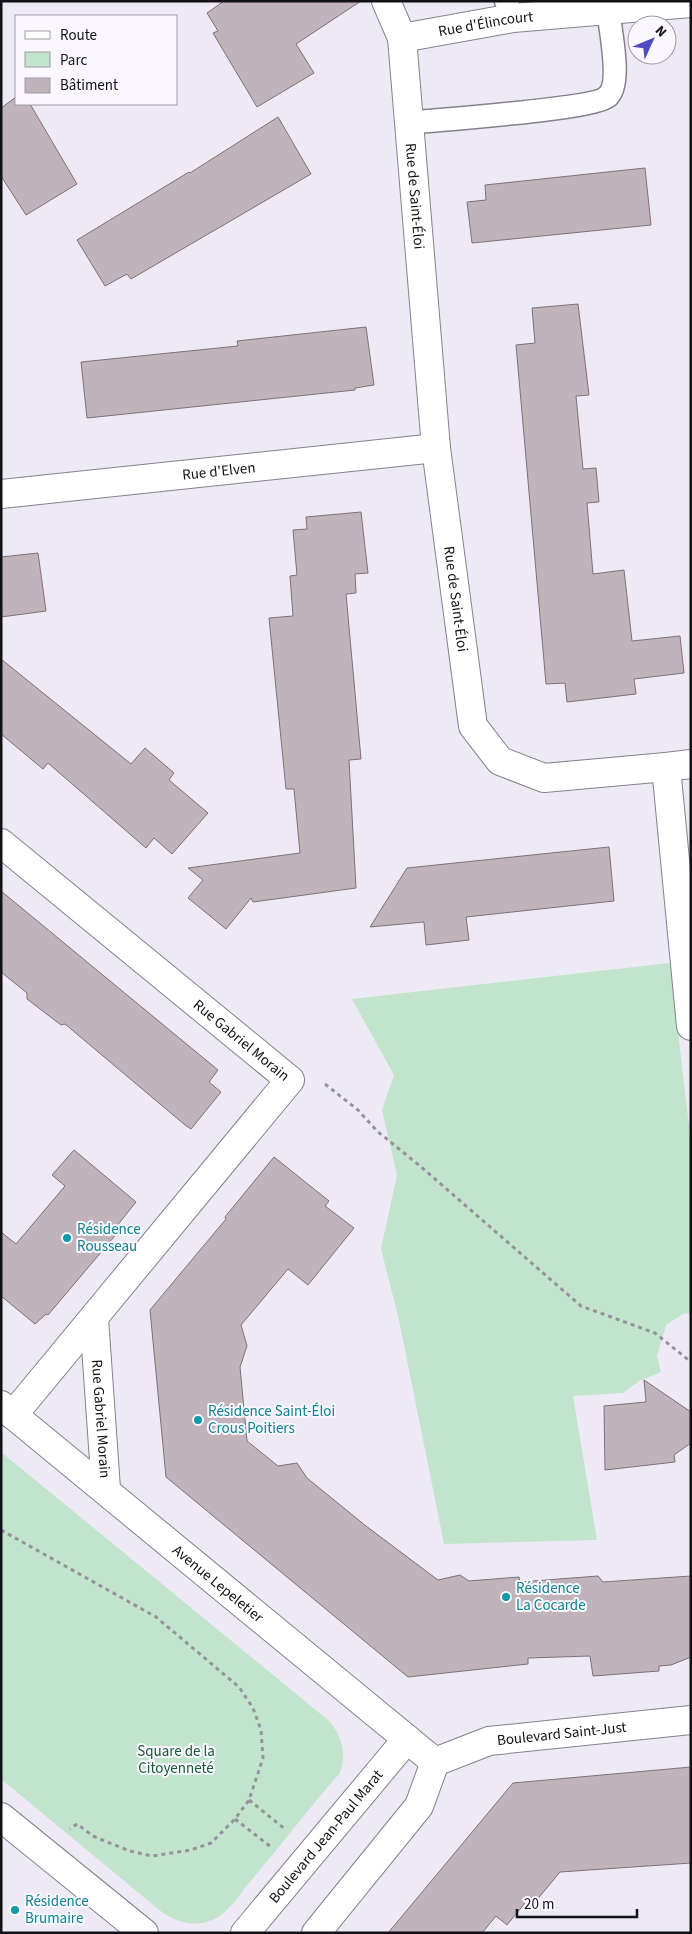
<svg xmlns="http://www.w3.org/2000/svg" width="692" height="1934" font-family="'Source Sans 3',sans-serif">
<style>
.green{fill:#c2e4cd}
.building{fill:#c0b3b9;stroke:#7d7177}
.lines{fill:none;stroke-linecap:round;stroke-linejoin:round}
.lane-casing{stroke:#85818c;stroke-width:25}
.street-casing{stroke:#85818c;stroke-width:30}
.path{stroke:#94929a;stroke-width:3;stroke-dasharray:4 4;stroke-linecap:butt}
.lane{stroke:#fff;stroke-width:22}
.street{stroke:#fff;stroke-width:28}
.culture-dot{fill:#0f9aa8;stroke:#faf7ff;stroke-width:2}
.labels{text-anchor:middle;stroke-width:4;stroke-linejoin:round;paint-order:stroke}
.street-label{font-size:15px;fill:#121115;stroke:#faf7ff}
.culture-label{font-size:15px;fill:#0d838f;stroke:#faf7ff;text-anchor:start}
.park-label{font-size:15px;fill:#165b37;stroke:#faf7ff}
</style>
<rect width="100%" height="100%" fill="#ede9f5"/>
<path class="green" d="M670,963L691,1143V1313L683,1314L666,1325L657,1356L661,1372L639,1381L623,1393L573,1396L597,1540L444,1544L399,1320L381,1249L397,1175L382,1110L394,1075L352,999Z
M1,1452L328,1720C342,1735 347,1754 340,1773C308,1809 280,1847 249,1883C240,1894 230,1910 218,1917C199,1928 180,1924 163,1913L1,1779Z"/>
<path class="building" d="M224,1H361L296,44L314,73L257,107L213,33L218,31L207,13Z
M16,97V104H30L77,184L26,215L1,176V108Z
M278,117L311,174L131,279L127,274L105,286L77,240L189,172L190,173Z
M645,168L651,225L472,243L467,202L486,200L485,185Z
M578,304L589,395L576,396L583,469L596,468L599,502L587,503L593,574L624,570L632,641L680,636L684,673L634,679L636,694L567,702L565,683L546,684L516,345L535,343L532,308Z
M366,327L374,385L355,388V390L87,418L81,362L238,346L237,341Z
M361,512L368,573L355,574L356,593L346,594L361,759L349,760L356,888L253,902L251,898L226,929L188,898L203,880L188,868L300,853L294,789H286L269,618L293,616L290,576L297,575L293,530L307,529L306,517Z
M38,553L46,611L1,617V557Z
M1,659L131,764L145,748L174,773L169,780L208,813L172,854L154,838L146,848L48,763L43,769L1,734Z
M609,847L614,901L466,917L469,940L426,945L424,922L370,927L407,868Z
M1,891L218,1070L209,1082L221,1092L191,1129L185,1125L65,1024L61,1025L27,999V993L1,972Z
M74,1150L136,1202L116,1227L119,1231L48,1315L46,1314L35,1324L1,1296V1232L16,1244L65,1186L52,1175Z
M274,1157L329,1201L325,1206L354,1228L308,1285L288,1269L241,1325L247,1346L240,1367L247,1441L278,1466L297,1463L307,1478L366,1526L438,1580L460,1575L469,1581L519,1577L520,1582L598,1576L603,1582L691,1576V1657L671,1665L659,1666V1671L593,1676L590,1656L528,1658V1664L408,1677L166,1477L150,1310L226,1219L225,1217Z
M644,1380L691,1412V1443L674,1455L675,1462L605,1470L604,1406L646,1402Z
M691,1767V1863L560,1872L536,1901L530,1897L507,1925L496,1916L482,1933H388L513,1783Z"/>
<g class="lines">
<defs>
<path id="lane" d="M506,1L513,18
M407,123C435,120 596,109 608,96C622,83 610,28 608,10"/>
<g id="street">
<path id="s1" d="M386,1L402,38L436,448L473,726L500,761L544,778L666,767L691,1026"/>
<path id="s2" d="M402,38L513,18L691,3"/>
<path id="s3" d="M1,494L436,448"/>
<path d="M666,767L691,764"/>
<path id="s4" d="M1,843L290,1080L13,1415"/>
<path id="s5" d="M94,1318L106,1489"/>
<path id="s6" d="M1,1405L435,1762"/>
<path id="s7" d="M435,1762L489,1741L691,1720"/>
<path d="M1,1817L144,1933"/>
<path id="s8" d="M245,1933L407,1739"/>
<path d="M316,1933L419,1806L435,1762"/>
</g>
</defs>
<use href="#lane" class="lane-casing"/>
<use href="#street" class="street-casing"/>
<path class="path" d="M325,1084L358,1110L377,1131L420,1166L581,1306L655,1333L691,1362
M1,1530L156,1617L239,1687L253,1708L261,1730L263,1758L249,1800L235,1819L211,1843L191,1850L152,1856L130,1851L107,1842L93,1836L77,1824L70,1829
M249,1800L285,1829
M235,1819L271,1847"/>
<use href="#lane" class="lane"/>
<use href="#street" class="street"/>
</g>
<g class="culture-dot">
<circle cx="67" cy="1238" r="5"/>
<circle cx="198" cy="1420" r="5"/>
<circle cx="506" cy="1597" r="5"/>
<circle cx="15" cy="1910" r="5"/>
</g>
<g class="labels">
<g class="street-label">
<text dy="5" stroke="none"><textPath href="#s2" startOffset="85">Rue d'Élincourt</textPath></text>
<text dy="5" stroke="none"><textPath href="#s1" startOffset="199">Rue de Saint-Éloi</textPath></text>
<text dy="5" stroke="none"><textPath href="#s3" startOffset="219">Rue d'Elven</textPath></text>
<text dy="5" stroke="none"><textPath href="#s1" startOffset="604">Rue de Saint-Éloi</textPath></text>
<text dy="5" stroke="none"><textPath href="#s4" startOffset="311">Rue Gabriel Morain</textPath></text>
<text dy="5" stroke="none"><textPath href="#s5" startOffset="101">Rue Gabriel Morain</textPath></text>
<text dy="5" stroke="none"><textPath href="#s6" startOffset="281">Avenue Lepeletier</textPath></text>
<text dy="5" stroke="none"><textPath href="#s7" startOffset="131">Boulevard Saint-Just</textPath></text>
<text dy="5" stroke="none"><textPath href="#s8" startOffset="126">Boulevard Jean-Paul Marat</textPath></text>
</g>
<g class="culture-label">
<text x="77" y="1234">Résidence<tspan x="77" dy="17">Rousseau</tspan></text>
<text x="208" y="1416">Résidence Saint-Éloi<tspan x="208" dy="17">Crous Poitiers</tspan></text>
<text x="516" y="1593">Résidence<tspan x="516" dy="17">La Cocarde</tspan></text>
<text x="25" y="1906">Résidence<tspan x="25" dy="17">Brumaire</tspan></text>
</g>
<g class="park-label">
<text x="176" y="1756">Square de la<tspan x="176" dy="17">Citoyenneté</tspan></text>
</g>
</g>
<rect width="692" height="1934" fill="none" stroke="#121115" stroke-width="5"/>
<rect x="15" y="15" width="162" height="90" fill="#faf7ff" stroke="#9d9ba1"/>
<rect x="25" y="31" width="25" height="8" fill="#ffffff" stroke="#9d9ba1"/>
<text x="60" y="40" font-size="15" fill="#121115">Route</text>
<rect x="25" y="52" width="25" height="15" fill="#c2e4cd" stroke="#9d9ba1"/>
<text x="60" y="65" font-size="15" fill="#121115">Parc</text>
<rect x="25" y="78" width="25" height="15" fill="#c0b3b9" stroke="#9d9ba1"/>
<text x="60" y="90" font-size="15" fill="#121115">Bâtiment</text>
<g transform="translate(652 40) rotate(46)"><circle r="24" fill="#faf7ff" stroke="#9d9ba1"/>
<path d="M0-4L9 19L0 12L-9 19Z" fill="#4d49c0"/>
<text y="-8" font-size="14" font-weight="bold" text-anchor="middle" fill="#121115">N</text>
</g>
<path d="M517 1909v8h120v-8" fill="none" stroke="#121115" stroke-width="2.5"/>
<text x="524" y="1909" font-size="15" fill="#121115" stroke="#faf7ff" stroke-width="4" paint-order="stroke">20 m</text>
</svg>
